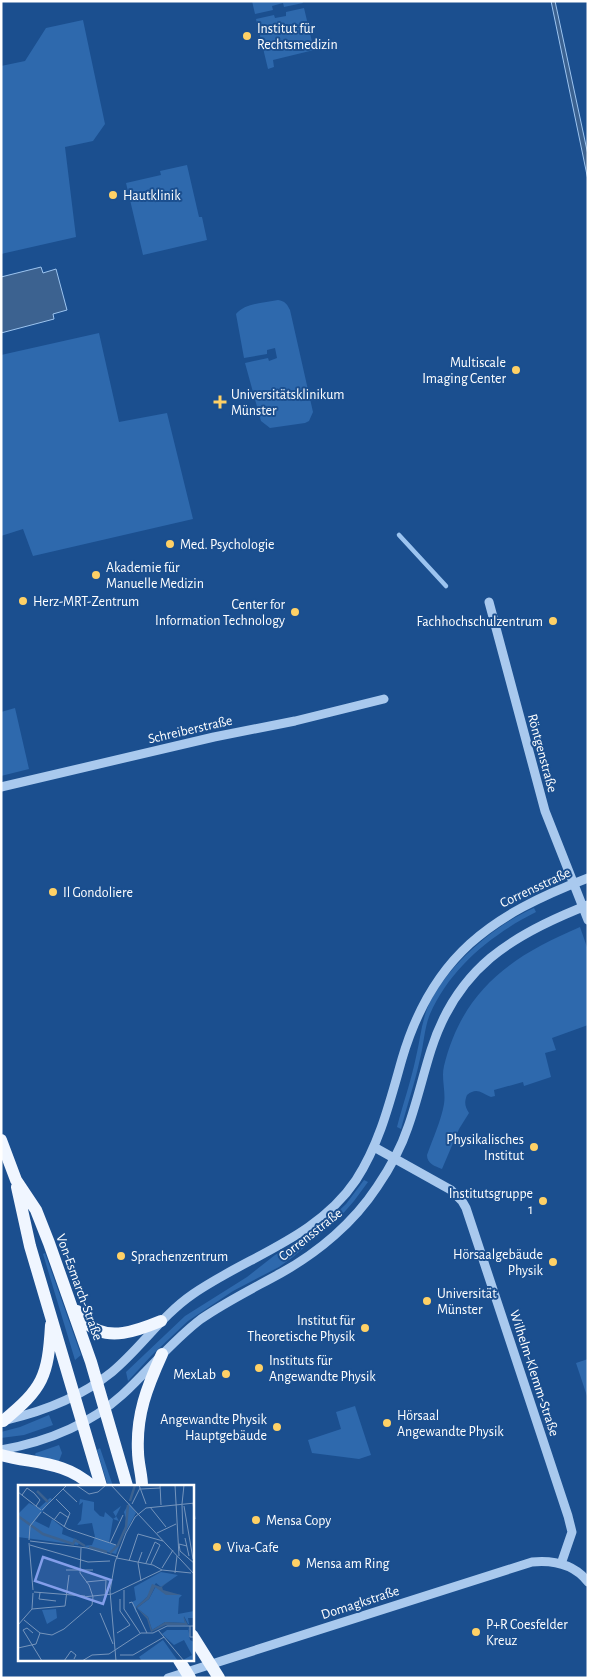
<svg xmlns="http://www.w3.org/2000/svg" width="589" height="1679" font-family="'Alegreya Sans',sans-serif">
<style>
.green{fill:#2e69ad}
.water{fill:#3c6290;stroke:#9cc4f0}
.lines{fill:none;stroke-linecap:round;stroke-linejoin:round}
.stream{stroke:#9cc4f0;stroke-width:4.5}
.minor{stroke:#a9c9ee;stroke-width:9}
.major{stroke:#f0f6ff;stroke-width:12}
.poi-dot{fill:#ffd166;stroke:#1b4f8f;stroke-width:2}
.labels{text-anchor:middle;stroke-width:4;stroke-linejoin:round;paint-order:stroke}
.poi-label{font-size:14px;fill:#fff;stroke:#1b4f8f;text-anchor:start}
.street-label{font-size:14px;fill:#fff;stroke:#1b4f8f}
.inset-river{fill:none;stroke:#3c6290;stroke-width:2.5}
.inset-road{fill:none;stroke:#7695bc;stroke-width:1}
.view{fill:#839eea;fill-opacity:0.15;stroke:#839eea;stroke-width:2.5}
.inset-edge{fill:none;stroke:#fff;stroke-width:2.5}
</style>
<rect width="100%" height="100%" fill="#1b4f8f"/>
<path class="green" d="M252,1H302L303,3L284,7L283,3L272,6L273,10L255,14Z
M304,8L314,50L273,60L274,67L268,69L256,19L274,15L275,18L286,16V12Z
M83,20L105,124L93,141L65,147L76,237L1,254V66L25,61L46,28Z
M187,165L199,217H202L207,240L143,255L126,183L161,175L160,171Z
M278,300C285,301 287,304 290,310L313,412L309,421L305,423L270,428L261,421L245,363L268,358L269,361L277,358L275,348L267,350V354L244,358L236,314C245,303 264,303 278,300Z
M99,333L119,422L167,413L193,519L33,556L23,529L1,536V355Z
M15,708L29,769L1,776V712Z
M534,908L536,912C492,934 450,968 430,1014C424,1029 424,1044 420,1059C415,1082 407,1106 401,1129L397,1127C403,1104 411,1081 416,1057C420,1041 421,1025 427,1009C444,968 494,925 534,908Z
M580,927L588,950V1025L552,1038L556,1050L545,1053L551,1077L524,1086L523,1082L494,1090L495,1096L491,1097C481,1093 477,1087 467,1095C464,1102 465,1107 469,1113L459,1129L442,1169C435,1166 427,1164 427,1155C433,1138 441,1121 444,1104C446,1091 441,1078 444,1066C463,989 512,956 580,927Z
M364,1180L368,1182L354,1201L340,1217L293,1257L279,1267L233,1291L188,1321L152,1355L128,1381L126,1372L185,1316L247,1277L275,1255L299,1242L328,1221L346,1204Z
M45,1253L81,1355L75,1360L43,1254Z
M588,1359V1399L576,1363Z
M355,1406L371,1455L359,1459L312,1453L308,1440L341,1429L336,1412Z
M49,1415L53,1425L24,1435L1,1438V1432L20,1427Z
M59,1445L62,1453L59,1461L36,1456L35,1454L36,1453Z
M100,1448L113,1486H108L97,1450Z"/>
<path class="water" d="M551,1H555L588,155V180Z
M41,267L43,273L56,269L67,310L53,314L54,319L1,333V277Z"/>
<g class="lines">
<path class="stream" d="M399,535L446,586"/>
<path class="minor" d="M489,602L545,811L588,920
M1,787L214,737L295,721L384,699
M374,1147L451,1190L462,1201L466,1208L568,1516L572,1532L561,1564
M6,1420C45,1411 81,1397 112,1372C141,1348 161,1316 193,1294C248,1256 317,1238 356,1180C380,1143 390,1101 402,1059C432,956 491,915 588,878
M1,1450C45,1442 89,1425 122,1395C149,1370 172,1341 201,1319C227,1301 254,1288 281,1273C319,1252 354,1222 377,1187C390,1168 401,1148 408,1127C417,1102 423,1075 431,1050C457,968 511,935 588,905
M168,1678L532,1562C553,1560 574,1564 588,1582"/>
<path class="major" d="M1,1140L16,1180L36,1210L49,1243L91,1362L127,1486
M17,1187L30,1246L101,1486
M77,1311C80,1315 83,1320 87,1323C107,1343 139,1330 161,1321
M3,1421C43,1388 48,1377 51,1325
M1,1455C35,1464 65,1461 92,1486
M142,1486C142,1475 138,1463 138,1452C136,1415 147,1387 162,1354
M192,1635L219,1678
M179,1660L190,1678"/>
</g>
<g class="poi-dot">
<circle cx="247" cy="36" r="5"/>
<circle cx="113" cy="195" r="5"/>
<circle cx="516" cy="370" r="5"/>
<path d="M217.5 394.5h5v5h5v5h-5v5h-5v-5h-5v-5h5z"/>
<circle cx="170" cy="544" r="5"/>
<circle cx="96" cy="575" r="5"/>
<circle cx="23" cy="601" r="5"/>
<circle cx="295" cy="612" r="5"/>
<circle cx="553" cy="621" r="5"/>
<circle cx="53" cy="892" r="5"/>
<circle cx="534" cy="1147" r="5"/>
<circle cx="543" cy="1201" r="5"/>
<circle cx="121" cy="1256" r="5"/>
<circle cx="553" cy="1262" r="5"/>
<circle cx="427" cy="1301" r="5"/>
<circle cx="365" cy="1328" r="5"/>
<circle cx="259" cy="1368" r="5"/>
<circle cx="226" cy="1374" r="5"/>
<circle cx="387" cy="1423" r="5"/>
<circle cx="277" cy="1427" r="5"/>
<circle cx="256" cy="1520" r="5"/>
<circle cx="217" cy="1547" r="5"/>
<circle cx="296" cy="1563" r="5"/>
<circle cx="476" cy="1632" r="5"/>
</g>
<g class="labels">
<g class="poi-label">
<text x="257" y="33">Institut für<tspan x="257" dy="16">Rechtsmedizin</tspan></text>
<text x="123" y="200">Hautklinik</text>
<text x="506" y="367" text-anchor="end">Multiscale<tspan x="506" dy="16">Imaging Center</tspan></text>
<text x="231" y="399">Universitätsklinikum<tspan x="231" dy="16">Münster</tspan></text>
<text x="180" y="549">Med. Psychologie</text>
<text x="106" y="572">Akademie für<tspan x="106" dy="16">Manuelle Medizin</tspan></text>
<text x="33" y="606">Herz-MRT-Zentrum</text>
<text x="285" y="609" text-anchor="end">Center for<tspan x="285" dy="16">Information Technology</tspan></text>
<text x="543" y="626" text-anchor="end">Fachhochschulzentrum</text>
<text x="63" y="897">Il Gondoliere</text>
<text x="524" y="1144" text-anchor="end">Physikalisches<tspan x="524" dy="16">Institut</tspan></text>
<text x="533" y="1198" text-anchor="end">Institutsgruppe<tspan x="533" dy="16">1</tspan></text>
<text x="543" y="1259" text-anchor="end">Hörsaalgebäude<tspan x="543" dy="16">Physik</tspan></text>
<text x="131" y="1261">Sprachenzentrum</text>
<text x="437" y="1298">Universität<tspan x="437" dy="16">Münster</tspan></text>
<text x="355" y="1325" text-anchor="end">Institut für<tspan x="355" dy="16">Theoretische Physik</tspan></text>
<text x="269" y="1365">Instituts für<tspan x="269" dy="16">Angewandte Physik</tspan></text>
<text x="216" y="1379" text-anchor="end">MexLab</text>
<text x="397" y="1420">Hörsaal<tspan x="397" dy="16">Angewandte Physik</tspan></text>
<text x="267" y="1424" text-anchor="end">Angewandte Physik<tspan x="267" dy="16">Hauptgebäude</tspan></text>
<text x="266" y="1525">Mensa Copy</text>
<text x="227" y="1552">Viva-Cafe</text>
<text x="306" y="1568">Mensa am Ring</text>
<text x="486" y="1629">P+R Coesfelder<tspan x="486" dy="16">Kreuz</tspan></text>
</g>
<g class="street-label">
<text transform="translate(190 729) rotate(-13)" y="5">Schreiberstraße</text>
<text transform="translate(543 753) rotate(75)" y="5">Röntgenstraße</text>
<text transform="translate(535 887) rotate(-25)" y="5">Corrensstraße</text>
<text transform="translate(310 1234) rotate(-38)" y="5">Corrensstraße</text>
<text transform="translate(80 1287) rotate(70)" y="5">Von-Esmarch-Straße</text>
<text transform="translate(535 1373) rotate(72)" y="5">Wilhelm-Klemm-Straße</text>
<text transform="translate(360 1602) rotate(-18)" y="5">Domagkstraße</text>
</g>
</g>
<g transform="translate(18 1485)">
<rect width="176" height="176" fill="#1b4f8f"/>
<path d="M32,13L34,14L17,36L31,43L34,34L45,43L44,49L62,56L60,60L0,52V29L11,18L21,23ZM62,14L76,17V25L82,31L86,32L87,27L95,34L98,32L95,27L103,21L98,31L101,36L95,34L91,58L101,61L98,69L65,61L74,60L77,52L74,38L59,40L63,35L65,17L61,20ZM111,18L118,28L100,60L109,37L106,27ZM143,87L160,90L143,102L138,98L129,112L118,122V128L114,117L118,115L116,102ZM138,101L146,108L164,110L161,113L160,129L176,126V139L175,133H170L171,139L163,141L170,139L166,131L167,138L147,137L134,145L130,132L119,123L131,114ZM38,124L39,133L29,139L24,125ZM170,141L172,155L176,157V176L165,175L174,170L166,155L156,160L144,149L149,145H170ZM145,155L160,176H124L121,172Z" fill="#2e69ad"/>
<path d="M151,96L144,102L145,105L163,110H148L137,102L131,114L119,123L130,132L134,145L147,137L167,138L165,131L170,140H148L133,147L129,134L118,122L129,112L134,99L143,102Z" fill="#3c6290"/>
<path class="inset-river" d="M19,6L30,17M112,16L117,0M0,31L25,49L55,59L57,55L67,61M71,62L89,67M92,68L100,60L108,42L110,20"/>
<path class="inset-road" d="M58,0L71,9L80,7L88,0M93,0L177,90M121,0L128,19M142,0L143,20M157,0L161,71M45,4L59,17M123,4L142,3M0,7L23,25M4,10L9,3L16,8L22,15L18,21M38,14L52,28L46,42M175,18L177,34M114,19L122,3M164,19L166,0M164,20L165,49M166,21L175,74M132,22L148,42M24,25L49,0M25,27L50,44L98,60M36,35L42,27L51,33M139,48L158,39M167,53L171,71M11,55L12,41L23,27M12,56L69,63L100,72M11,58L15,105M92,58L105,30M12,60L70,77L92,76M169,61L161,59L162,66L177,79M99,73L135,80L144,85M111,76L120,49L145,56M128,78L137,57L142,60L133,79M144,83L155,65M48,85H75M157,88L159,71M123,96L120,78L124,67M68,97L88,95M106,105V124L122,148M16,107L67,111M22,108L21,114L38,116M65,112L94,109L144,85L173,88M87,114L88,95M102,114V126L112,140M111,118L114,117L129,148M14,124L47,121L51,90M82,128L95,159M6,135L22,148L34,150L46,144L74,120L75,112L71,100L62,88L63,63M0,140L14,124L15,108M172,141V152H177M140,145L166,176M15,148L9,143L5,145L24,176M99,148L112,140M0,163L18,159L22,148M102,170H115L146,152M46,176L53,166L58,170L56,174M64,176L74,170L91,169L123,148H135L149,141H177M98,176L92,106L97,77L108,48L117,32L128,23L177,18"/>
<path class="view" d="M25,72L93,95L85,119L17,96Z"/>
<rect width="176" height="176" class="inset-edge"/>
</g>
<rect width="589" height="1679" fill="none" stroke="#ffffff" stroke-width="5"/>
</svg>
